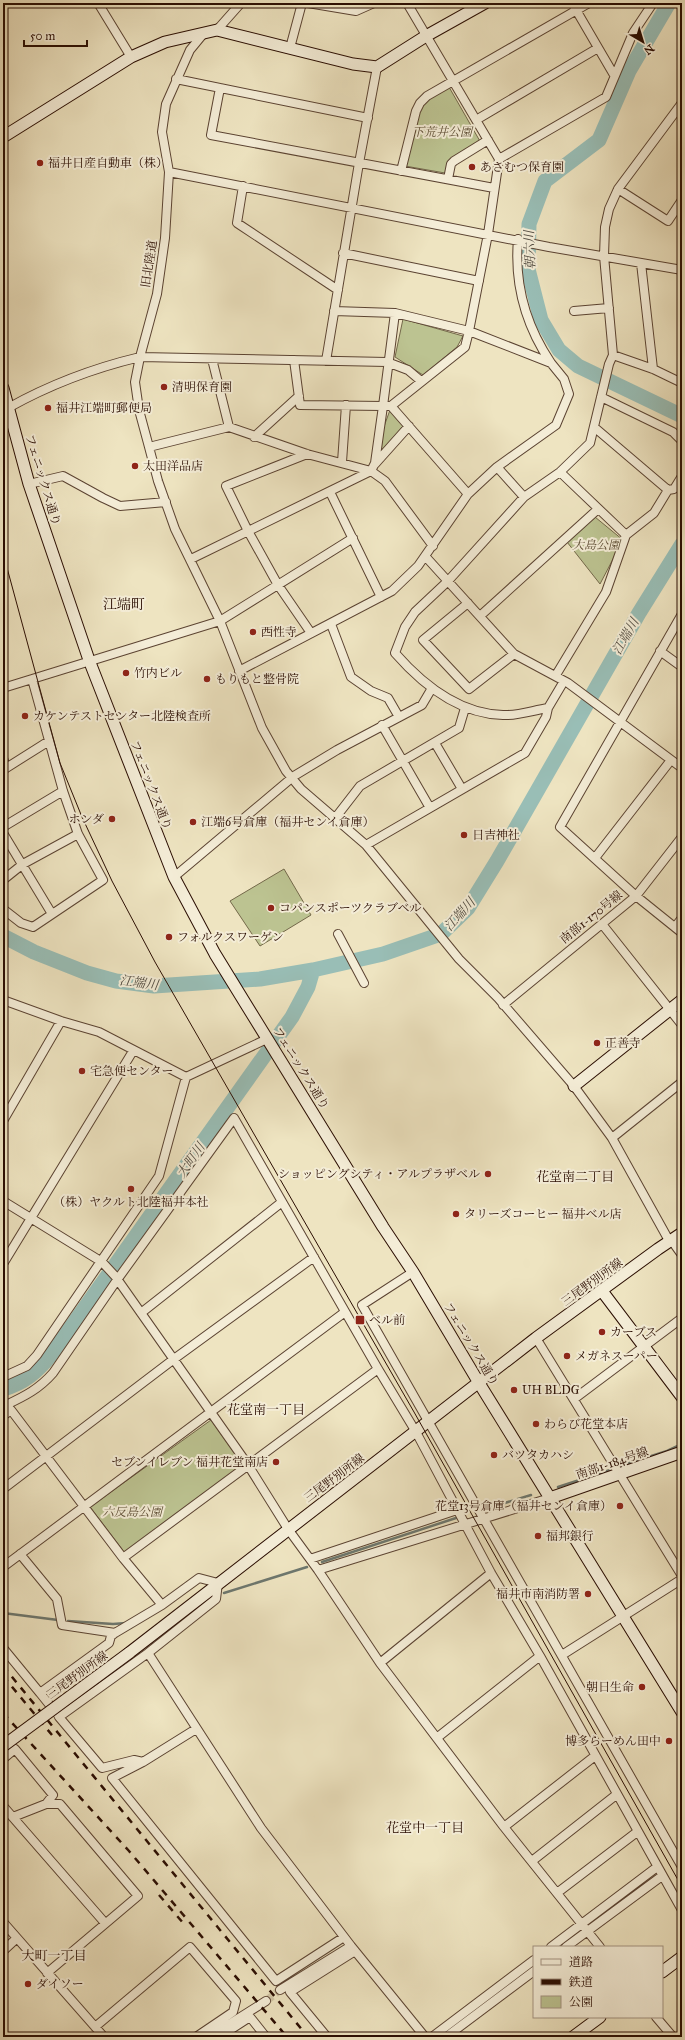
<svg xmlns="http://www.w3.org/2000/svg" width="685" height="2040" font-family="'IM FELL Great Primer','Noto Serif JP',serif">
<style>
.green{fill:#bcc391;stroke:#73684a}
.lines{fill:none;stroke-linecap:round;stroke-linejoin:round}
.stream{stroke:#6d776e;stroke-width:2.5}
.river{stroke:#99beb6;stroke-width:15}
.street-tunnel{stroke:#d1c4a4;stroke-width:8;stroke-dasharray:8 4;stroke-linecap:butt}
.street-casing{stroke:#5b4332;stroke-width:10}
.secondary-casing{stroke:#2a0d02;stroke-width:13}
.street{stroke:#f4edd7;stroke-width:8}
.secondary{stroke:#f4edd7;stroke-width:11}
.tram{stroke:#2a0d02;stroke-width:1}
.rail{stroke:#2a0d02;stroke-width:2.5;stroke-dasharray:7 7;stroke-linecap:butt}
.secondary-bridge-casing{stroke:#2a0d02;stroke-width:13;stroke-linecap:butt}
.secondary-bridge{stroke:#f4edd7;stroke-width:11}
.poi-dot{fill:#8f2418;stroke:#f4edd7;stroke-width:1.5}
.labels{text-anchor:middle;stroke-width:4;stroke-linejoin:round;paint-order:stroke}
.park-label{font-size:12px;font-style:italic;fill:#5d4d34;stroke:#f4edd7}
.poi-label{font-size:12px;fill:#2a0d02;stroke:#f4edd7;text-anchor:start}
.street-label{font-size:12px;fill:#2a0d02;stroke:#f4edd7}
.water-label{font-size:13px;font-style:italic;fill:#514b41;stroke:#f4edd7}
.neighbourhood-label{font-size:13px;fill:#2a0d02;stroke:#f4edd7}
.quarter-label{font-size:14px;fill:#2a0d02;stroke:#f4edd7}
</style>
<rect width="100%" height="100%" fill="#eee4c1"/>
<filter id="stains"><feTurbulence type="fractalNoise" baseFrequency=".005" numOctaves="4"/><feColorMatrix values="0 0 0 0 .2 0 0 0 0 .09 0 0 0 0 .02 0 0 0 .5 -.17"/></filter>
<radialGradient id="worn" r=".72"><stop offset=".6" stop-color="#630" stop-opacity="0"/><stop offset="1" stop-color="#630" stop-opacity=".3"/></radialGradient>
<path class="green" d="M449,87L481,143L450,160L445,173L405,166L418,111L425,102Z
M403,319L463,336L457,347L423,375L395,357Z
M390,410L403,426L378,457L382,432Z
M595,517L623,540L600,584L567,542Z
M284,869L311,915L260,946L230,901Z
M211,1420L243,1465L125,1553L90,1507Z"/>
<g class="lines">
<path class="stream" d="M620,1466L667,1451L682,1444
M558,1487L610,1470
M485,1509L531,1495
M322,1562L456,1518
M224,1593L307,1567
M3,1613L58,1620
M68,1621L113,1624L126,1623"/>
<path class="river" d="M669,3L629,71L599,140L545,181L529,224L528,269L541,320L559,350L578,366L682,416
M3,936L34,952L87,973L116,981L154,986L260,979L313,970L383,954L441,934L468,908L497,861L639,613L682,544
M3,1389C24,1383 37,1372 51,1355L292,1017L308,987L313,970"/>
<path class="street-tunnel" d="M266,2001L280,1990"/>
<defs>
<path id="street" d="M98,3L131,57
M308,3L356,11L374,3
M572,3L614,75
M217,30L241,3
M204,33L190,50L166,104L162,132L169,172L165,238L157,294L140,357L135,382L139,410L149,447L158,481L175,529L220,621L262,728L286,771L301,789L366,845L459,959L498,998L574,1086L612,1138L667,1237L672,1241L682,1255
M290,48L302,3
M176,79L368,118
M220,88L211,135L494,188
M476,120L598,48
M499,159L606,97L633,33L653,3
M401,171L416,111L420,103L427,96L589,3
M169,172L549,247L682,270
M448,179L451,164L454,161L488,140
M243,186L237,223L338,290
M618,189L668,221L682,200
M518,239C514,285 526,326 551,363
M343,253L479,281
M641,263L653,369
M574,311L609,308
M613,355L653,369L682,383
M212,359L229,427L307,454L371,471L385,481L433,546
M294,360L300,405L383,406L395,313
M326,361L359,163L377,67
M601,397L673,432L682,441
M391,406L468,494
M8,408C49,385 94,368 140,357L387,362L408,370L421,381
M254,437L299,396
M149,447L229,427
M307,454L226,486L248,531L278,585L311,633
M342,462L346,405
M375,464L409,426
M497,467L524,497
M560,472L626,535
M29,484L63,476L103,498L120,506L166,502
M668,490L674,489L682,476
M330,492L381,597
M425,556L514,654L568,683L682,768
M191,559L371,471L375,463L383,406H391L465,347L469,331L488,234L499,159L407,3
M468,603L423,640L469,689L514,654
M682,614L560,827L636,896L682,933
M480,616L598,509
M331,624L351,677L371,691L388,698L399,717
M660,651L682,667
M239,671L392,591L418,566L468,494L497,467L556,425L569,394L564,379L551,363L469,331L395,313L334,311
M556,675L606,592L626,535L654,513L668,490L594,427
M564,681L548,708C534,710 517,716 503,715C460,714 423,685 395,653L405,627L415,612L448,581L524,497L560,472L590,443L609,364L613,355L604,256L605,227L609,209L618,189L682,103
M3,688L220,621L353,538
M382,725L430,808
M435,743L462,789
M3,758L6,768
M3,770L49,741
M336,817L360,786L459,728L465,708
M3,827L63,791
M3,833L52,914
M366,845L525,753L546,717L548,708
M595,858L671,760
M174,877L294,776L337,750L422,705L432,688
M3,880L23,864L78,834
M3,909L21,923L33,927L103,880L78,834L63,791L32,679
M602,924L682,1025
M675,927L682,918
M338,934L364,983
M3,1000L61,1021L99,1032L186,1077L159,1176L37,1355L27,1366L3,1377
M503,1005L636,896L682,837
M186,1077L267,1039
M3,1121L61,1021
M612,1138L682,1082
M3,1201L102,1262L115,1276L248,1465L288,1529L318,1570L380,1663L504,1827L600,1947
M3,1264L133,1051
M413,1272L362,1305L682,1867
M141,1313L282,1202
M536,1338L682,1576
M574,1399L682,1318
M11,1410L6,1405C25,1396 39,1389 53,1373L117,1280L234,1118L378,1369L416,1432L491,1573L540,1656L682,1910
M3,1416L11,1410L123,1558L162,1605
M3,1489L174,1359L314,1257
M20,1554L57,1599L62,1625L115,1633
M123,1558L378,1369
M310,1559L457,1510
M3,1567L345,1312
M318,1570L550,1498
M3,1648L40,1693L109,1643L111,1636L115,1633L162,1605L199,1578L218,1583L216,1599L148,1653L261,1828L351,1946L425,2037
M562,1655L682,1579
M380,1663L491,1573
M40,1693L56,1713
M196,1729L143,1762L112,1778L276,1981L344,1937
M438,1737L540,1656
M3,1759L15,1749L53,1795L46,1804L13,1817
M143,1762L134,1760L102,1768L59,1717L148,1653
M46,1804H60L138,1896L47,1973
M3,1806L105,1923
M504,1827L595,1756
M532,1861L616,1795
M557,1893L637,1832
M3,1922L104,2037
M551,1947L657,1867
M566,1947L662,1876
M3,1951L17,1938
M280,1990L351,1946
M656,2017L673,2037
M95,2027L190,1947L236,2001L233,2012L196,2037
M209,2037L266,2001
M219,2037L250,2017L266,2037
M327,2037L290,1992L355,1951
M432,2037L534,1960
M446,2037L534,1971"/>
<path id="secondary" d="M3,137L131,57L165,42L217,30L353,64L377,67L426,36L485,3
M3,388L29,484L89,660L174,877L215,954L383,1227L413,1272L479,1383L682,1712
M574,1086L682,1000
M602,1291L682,1397
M550,1498L682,1452
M129,1653L536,1338L658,1249L682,1233
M662,1972L682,1957
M573,2037L600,2017"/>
</defs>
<use href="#street" class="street-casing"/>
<use href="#secondary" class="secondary-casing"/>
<use href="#street" class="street"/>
<use href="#secondary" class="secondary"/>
<path class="tram" d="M3,553L60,763L82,817L112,881L155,962L414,1412L682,1887"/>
<path class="rail" d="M3,1666L308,2037
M3,1676L52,1735
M3,1713L129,1851L287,2037
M159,1895L184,1924"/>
<defs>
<path id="secondary-bridge" d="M3,1746L129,1653"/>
</defs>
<use href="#secondary-bridge" class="secondary-bridge-casing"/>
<use href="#secondary-bridge" class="secondary-bridge"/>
</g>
<g class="poi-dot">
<circle cx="40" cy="163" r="4"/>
<circle cx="472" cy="167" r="4"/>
<circle cx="164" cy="387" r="4"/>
<circle cx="48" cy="408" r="4"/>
<circle cx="135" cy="466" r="4"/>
<circle cx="253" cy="632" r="4"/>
<circle cx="126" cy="673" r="4"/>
<circle cx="207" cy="679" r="4"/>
<circle cx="25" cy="716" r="4"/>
<circle cx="112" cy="819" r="4"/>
<circle cx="193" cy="822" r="4"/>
<circle cx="464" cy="835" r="4"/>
<circle cx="271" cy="908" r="4"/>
<circle cx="169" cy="937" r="4"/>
<circle cx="597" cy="1043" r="4"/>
<circle cx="82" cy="1071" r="4"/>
<circle cx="488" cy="1174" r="4"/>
<circle cx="131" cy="1189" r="4"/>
<circle cx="456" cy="1214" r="4"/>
<rect x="355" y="1315" width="10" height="10" rx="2"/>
<circle cx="602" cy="1332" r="4"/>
<circle cx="567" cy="1356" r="4"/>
<circle cx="514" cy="1390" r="4"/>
<circle cx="536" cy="1424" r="4"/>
<circle cx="494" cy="1455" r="4"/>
<circle cx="276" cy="1462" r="4"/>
<circle cx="620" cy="1506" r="4"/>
<circle cx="538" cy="1536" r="4"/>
<circle cx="588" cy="1594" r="4"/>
<circle cx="642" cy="1687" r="4"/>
<circle cx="669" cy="1741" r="4"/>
<circle cx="28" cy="1984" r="4"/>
</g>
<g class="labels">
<g class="park-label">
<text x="442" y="136">下荒井公園</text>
<text x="596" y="549">大島公園</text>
<text x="132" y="1516">六反島公園</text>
</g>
<g class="poi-label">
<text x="48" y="167">福井日産自動車（株）</text>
<text x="480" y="171">あさむつ保育園</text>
<text x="172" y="391">清明保育園</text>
<text x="56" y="412">福井江端町郵便局</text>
<text x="143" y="470">太田洋品店</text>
<text x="261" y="636">西性寺</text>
<text x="134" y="677">竹内ビル</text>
<text x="215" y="683">もりもと整骨院</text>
<text x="33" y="720">カケンテストセンター北陸検査所</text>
<text x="104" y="823" text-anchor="end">ホンダ</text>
<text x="201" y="826">江端6号倉庫（福井センイ倉庫）</text>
<text x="472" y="839">日吉神社</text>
<text x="279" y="912">コパンスポーツクラブベル</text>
<text x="177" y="941">フォルクスワーゲン</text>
<text x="605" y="1047">正善寺</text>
<text x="90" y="1075">宅急便センター</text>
<text x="480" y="1178" text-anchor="end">ショッピングシティ・アルプラザベル</text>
<text x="131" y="1206" text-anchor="middle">（株）ヤクルト北陸福井本社</text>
<text x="464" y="1218">タリーズコーヒー 福井ベル店</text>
<text x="369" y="1324">ベル前</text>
<text x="610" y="1336">カーブス</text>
<text x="575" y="1360">メガネスーパー</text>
<text x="522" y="1394">UH BLDG</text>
<text x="544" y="1428">わらび花堂本店</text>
<text x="502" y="1459">バツタカハシ</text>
<text x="268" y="1466" text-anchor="end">セブンイレブン 福井花堂南店</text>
<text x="612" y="1510" text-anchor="end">花堂13号倉庫（福井センイ倉庫）</text>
<text x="546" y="1540">福邦銀行</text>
<text x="580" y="1598" text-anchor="end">福井市南消防署</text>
<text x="634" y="1691" text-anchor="end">朝日生命</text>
<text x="661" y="1745" text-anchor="end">博多らーめん田中</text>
<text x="36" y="1988">ダイソー</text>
</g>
<g class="street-label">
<text transform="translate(149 264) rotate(-81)" y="4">旧北陸道</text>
<text transform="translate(43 480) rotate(73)" y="4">フェニックス通り</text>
<text transform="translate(151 785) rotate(69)" y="4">フェニックス通り</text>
<text transform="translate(591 917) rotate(-39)" y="4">南部1-170号線</text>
<text transform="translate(301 1068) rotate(58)" y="4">フェニックス通り</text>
<text transform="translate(592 1282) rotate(-36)" y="4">三尾野別所線</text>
<text transform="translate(471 1344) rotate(59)" y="4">フェニックス通り</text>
<text transform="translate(612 1463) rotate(-19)" y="4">南部1-184号線</text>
<text transform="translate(334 1478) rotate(-37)" y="4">三尾野別所線</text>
<text transform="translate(77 1675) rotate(-36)" y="4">三尾野別所線</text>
</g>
<g class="water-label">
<text transform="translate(529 250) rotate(-92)" y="5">朝六川</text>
<text transform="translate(625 636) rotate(-60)" y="5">江端川</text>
<text transform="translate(459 914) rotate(-48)" y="5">江端川</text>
<text transform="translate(139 982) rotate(8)" y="5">江端川</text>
<text transform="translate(190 1160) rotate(-55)" y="5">大町川</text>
</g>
<g class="neighbourhood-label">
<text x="575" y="1181">花堂南二丁目</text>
<text x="266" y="1414">花堂南一丁目</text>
<text x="425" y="1832">花堂中一丁目</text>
<text x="54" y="1960">大町一丁目</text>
</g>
<g class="quarter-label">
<text x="124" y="609">江端町</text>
</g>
</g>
<rect width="685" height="2040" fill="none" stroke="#eee4c1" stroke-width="16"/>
<rect x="4" y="4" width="677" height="2032" fill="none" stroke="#2a0d02" stroke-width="2"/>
<rect x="8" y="8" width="669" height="2024" fill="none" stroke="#2a0d02"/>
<rect x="533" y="1946" width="130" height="72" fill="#f4edd7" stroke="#a39382"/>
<rect x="541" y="1959" width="20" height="6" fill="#f4edd7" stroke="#a39382"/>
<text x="569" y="1966" font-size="12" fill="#2a0d02">道路</text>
<rect x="541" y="1979" width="20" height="6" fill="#2a0d02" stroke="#a39382"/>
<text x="569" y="1986" font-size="12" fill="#2a0d02">鉄道</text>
<rect x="541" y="1996" width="20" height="12" fill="#bcc391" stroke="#a39382"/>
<text x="569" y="2006" font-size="12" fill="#2a0d02">公園</text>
<g transform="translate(643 42) rotate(142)" stroke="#f4edd7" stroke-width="3" paint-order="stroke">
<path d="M0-3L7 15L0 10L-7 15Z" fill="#2a0d02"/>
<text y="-6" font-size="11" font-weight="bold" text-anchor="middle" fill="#2a0d02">N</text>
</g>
<path d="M24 40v6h63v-6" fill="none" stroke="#2a0d02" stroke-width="2"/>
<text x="30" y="40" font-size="12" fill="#2a0d02" stroke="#f4edd7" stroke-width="3" paint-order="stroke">50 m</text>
<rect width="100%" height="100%" filter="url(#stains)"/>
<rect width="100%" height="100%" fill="url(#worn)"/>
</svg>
